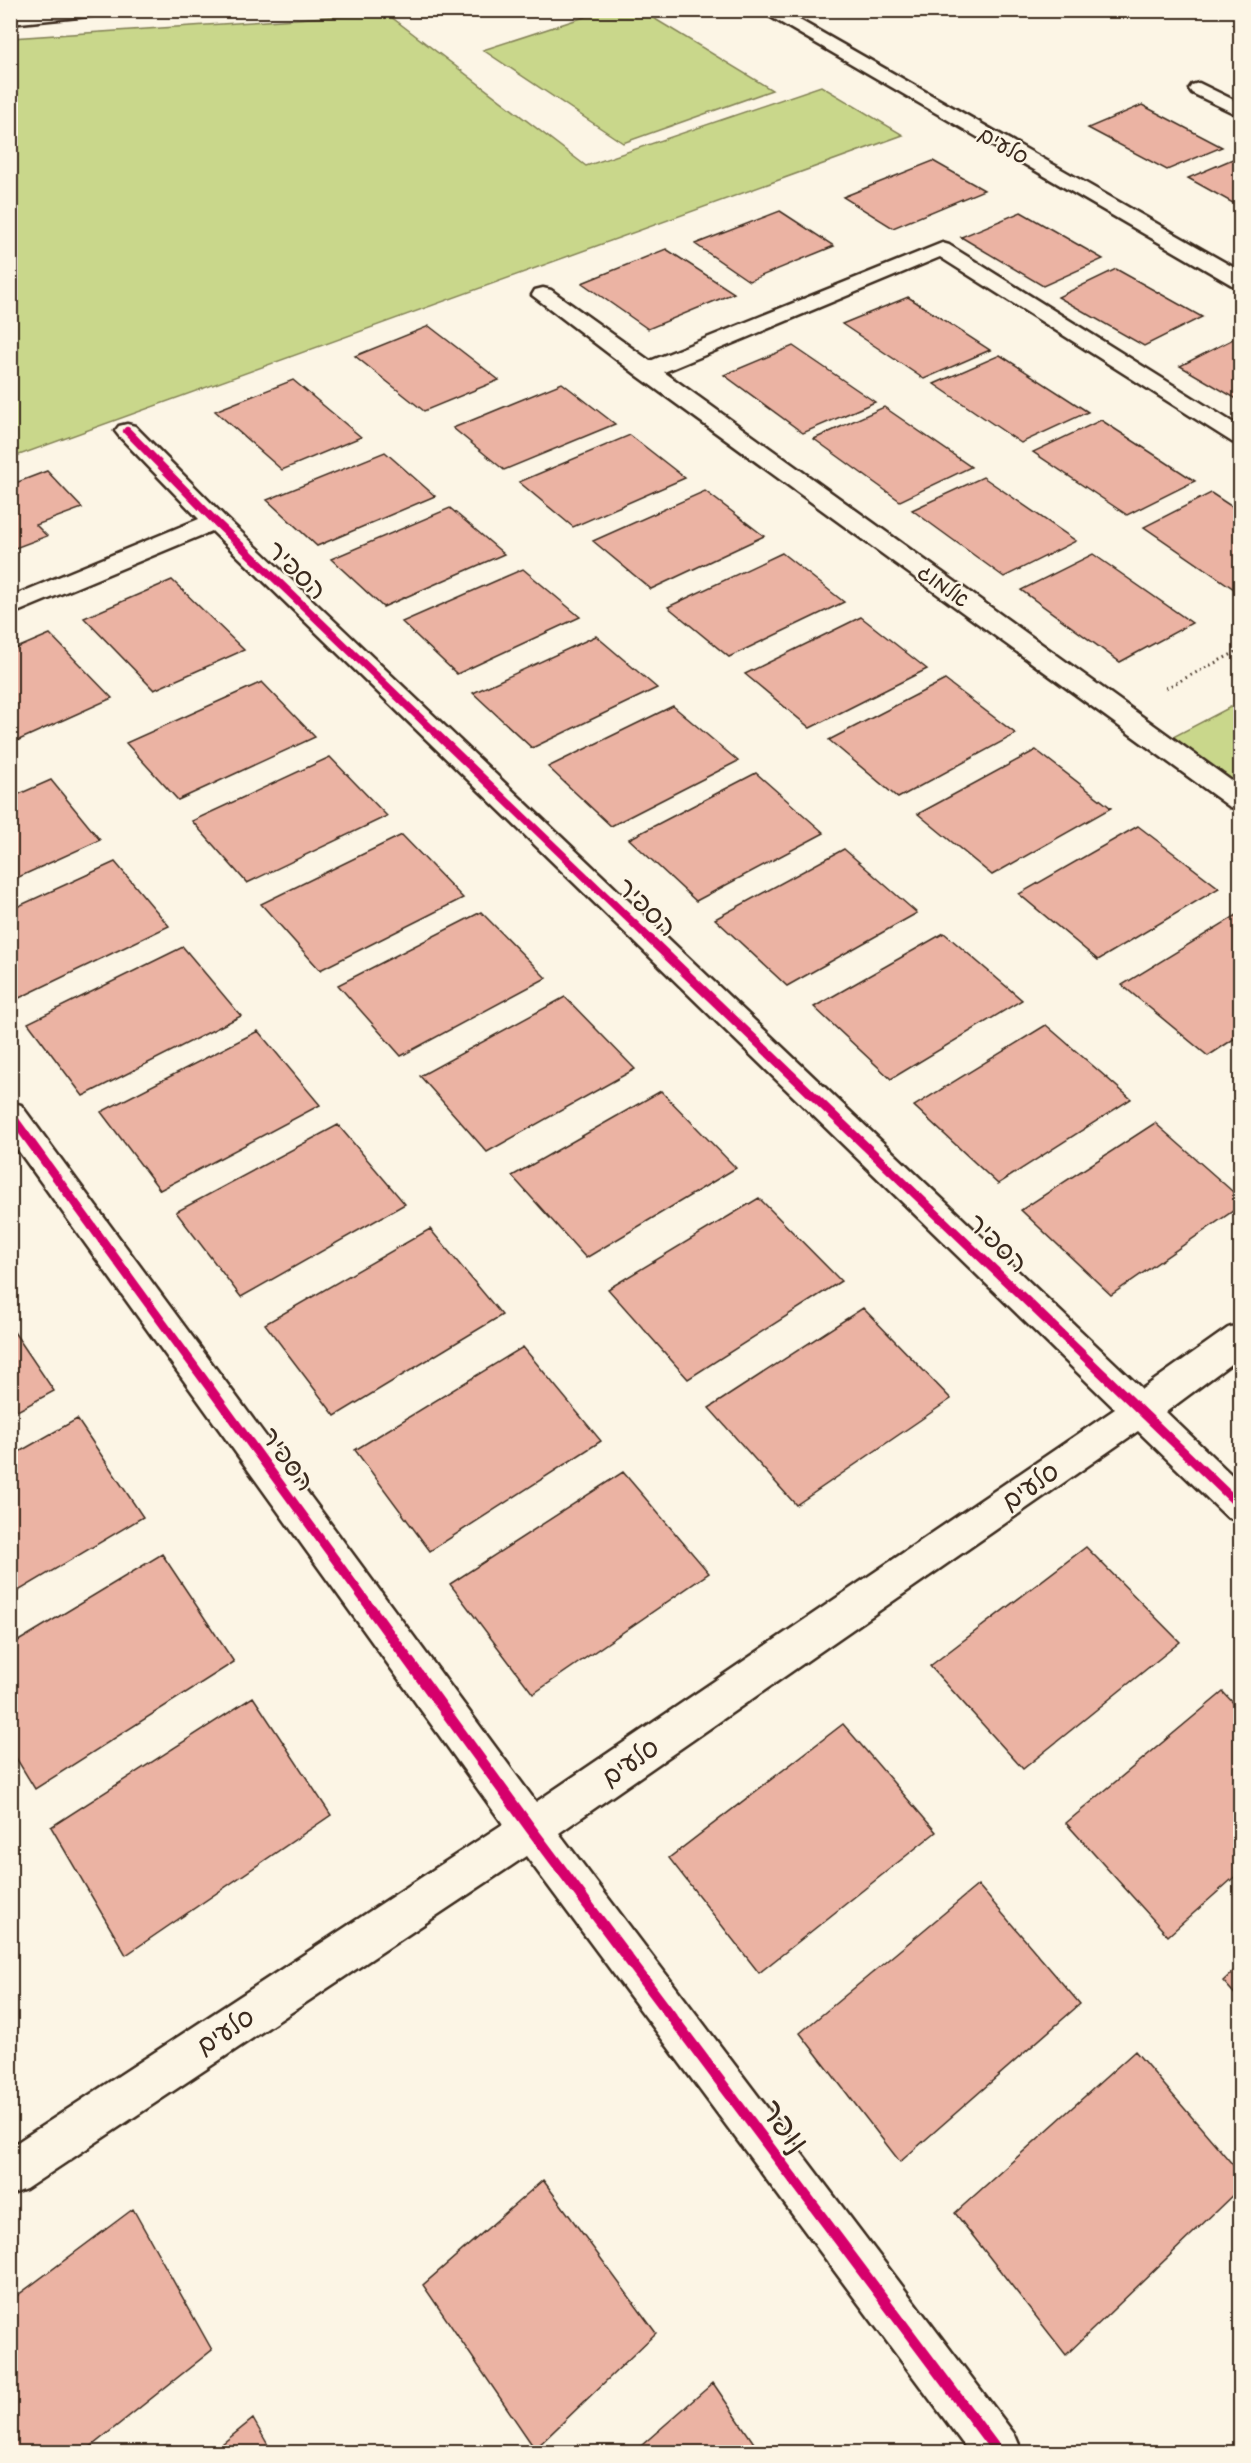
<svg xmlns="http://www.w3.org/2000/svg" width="1251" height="2463" font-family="Caveat,'Playpen Sans Hebrew',sans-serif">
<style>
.green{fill:#c9d78b;stroke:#828054;stroke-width:1.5}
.building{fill:#ebb3a3;stroke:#3b2a1e;stroke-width:1.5}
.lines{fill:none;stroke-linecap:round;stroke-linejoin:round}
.minor-casing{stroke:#3b2a1e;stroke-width:5}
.tertiary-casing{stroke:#3b2a1e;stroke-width:5}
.path{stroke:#3b2a1e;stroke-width:3;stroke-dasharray:1.5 4;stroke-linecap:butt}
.minor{fill:#fcf5e5;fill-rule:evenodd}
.tertiary{fill:#fcf5e5;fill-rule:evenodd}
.cycleway-far2-casing{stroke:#fcf5e5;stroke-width:10}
.cycleway-far1-casing{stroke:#fcf5e5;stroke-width:13}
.cycleway-casing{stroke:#fcf5e5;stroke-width:15}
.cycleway-far2{stroke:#d6006c;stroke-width:8}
.cycleway-far1{stroke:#d6006c;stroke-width:9}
.cycleway{stroke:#d6006c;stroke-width:11}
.labels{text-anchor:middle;stroke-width:4.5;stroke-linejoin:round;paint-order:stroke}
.far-street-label{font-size:22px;fill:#3b2a1e;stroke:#fcf5e5}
.street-label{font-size:26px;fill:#3b2a1e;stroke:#fcf5e5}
.near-street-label{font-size:32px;fill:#3b2a1e;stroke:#fcf5e5}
</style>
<rect width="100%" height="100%" fill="#fcf5e5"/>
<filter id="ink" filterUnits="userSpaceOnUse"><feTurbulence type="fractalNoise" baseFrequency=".0167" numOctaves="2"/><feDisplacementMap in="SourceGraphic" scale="12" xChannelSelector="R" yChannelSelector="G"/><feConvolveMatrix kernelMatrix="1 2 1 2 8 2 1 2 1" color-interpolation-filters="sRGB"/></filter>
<g filter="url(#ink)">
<path class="green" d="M606,10L642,11L772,90L623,143L483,50Z
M386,13L586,166L821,86L903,135L11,458V38Z
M1240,702V786L1173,737Z"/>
<path class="building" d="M1142,105L1222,147L1167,170L1088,128Z
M1240,156V207L1188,178Z
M933,161L984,190L893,228L843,197Z
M780,211L834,246L749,281L695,244Z
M1021,212L1103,259L1043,286L961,237Z
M666,249L734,293L648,329L582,283Z
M1116,269L1202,317L1144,346L1058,297Z
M908,297L990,350L924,379L842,324Z
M429,326L499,380L424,411L355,356Z
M1235,338L1240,341V401L1180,366Z
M793,346L875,402L803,433L724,375Z
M1000,355L1088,412L1021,443L934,384Z
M293,380L361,437L282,470L215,411Z
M562,383L615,424L504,470L453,428Z
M884,407L971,467L900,501L814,439Z
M1101,420L1195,481L1127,515L1033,452Z
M630,435L685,478L573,527L519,482Z
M385,452L435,496L317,546L267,500Z
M47,471L82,508L36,525L47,536L10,550V485Z
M983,477L1076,541L1004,577L912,510Z
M705,491L764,536L651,589L593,541Z
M1211,493L1240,512V593L1144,527Z
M450,508L504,554L383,607L331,559Z
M782,553L844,602L729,657L668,607Z
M1093,554L1192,623L1120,662L1021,590Z
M523,569L580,617L457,674L402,622Z
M172,580L244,650L154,690L84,618Z
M861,617L927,669L810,728L745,674Z
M50,634L112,698L10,744V651Z
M596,636L657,688L532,748L473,693Z
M945,680L1016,734L898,798L829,740Z
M262,682L315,737L178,800L126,743Z
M673,706L738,761L611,826L548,767Z
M1036,750L1111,808L992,875L918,814Z
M330,757L387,816L247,883L192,821Z
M756,773L824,833L696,901L629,839Z
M51,780L100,840L10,881V798Z
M1138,826L1219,888L1098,960L1019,894Z
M402,835L463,898L320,970L261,904Z
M844,849L917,913L787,986L715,919Z
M115,862L169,926L15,1000L10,995V910Z
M481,912L546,978L401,1056L338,985Z
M1240,913V1035L1208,1056L1122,985Z
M944,933L1022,1000L891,1079L814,1007Z
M183,947L241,1016L83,1096L28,1023Z
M565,997L635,1069L487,1152L420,1076Z
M1046,1025L1131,1099L998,1184L914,1106Z
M258,1031L320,1105L160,1190L101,1112Z
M661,1091L736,1168L586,1258L512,1176Z
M1155,1123L1240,1198V1206L1111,1295L1021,1210Z
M338,1125L405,1204L241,1297L176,1212Z
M759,1198L841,1281L688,1379L608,1289Z
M430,1229L502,1315L335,1416L265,1324Z
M863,1308L951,1399L796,1505L709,1408Z
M10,1326L54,1391L10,1415Z
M523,1347L601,1441L430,1551L355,1450Z
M77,1419L143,1517L10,1596V1457Z
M623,1472L709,1573L533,1694L450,1584Z
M1086,1547L1180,1642L1023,1769L930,1666Z
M162,1554L234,1662L35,1789L10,1748V1646Z
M1223,1692L1240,1710V1872L1168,1936L1066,1823Z
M253,1697L331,1815L126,1955L51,1827Z
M843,1724L936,1832L759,1973L669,1858Z
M978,1885L1080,2004L900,2162L800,2033Z
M1240,1965V2000L1223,1981Z
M1135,2051L1240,2173V2188L1066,2355L955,2213Z
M543,2180L656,2333L535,2449L423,2285Z
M133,2209L212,2350L84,2452H10V2301Z
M713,2383L760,2452H634Z
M253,2419L272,2452H212Z"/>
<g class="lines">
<defs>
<path id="minor" d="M759,10H782L1240,271V286L1232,285Z
M1199,83L1240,103V116L1192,93L1189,89L1192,85Z
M942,243L949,245L1240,427V444L1232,442L940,257L664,372L1240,787V809L1230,807L638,376L532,295L535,290L543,288L551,290L650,361Z
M127,424L135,426L224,516L1142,1389L1228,1328L1240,1324V1357L1166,1412L1240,1483V1522L1227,1517L1138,1431L559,1833L1015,2435L1022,2452H969L526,1856L26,2189L10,2195V2147L503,1824L10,1139V1102L21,1105L536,1802L1115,1409L212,531L10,615V597L199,519L119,436L115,431L119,426Z"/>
<path id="tertiary" d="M40,10H108L99,15L10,24V13Z"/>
</defs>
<use href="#minor" class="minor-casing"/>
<use href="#tertiary" class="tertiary-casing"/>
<path class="path" d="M1166,688L1240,650"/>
<use href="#minor" class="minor"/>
<use href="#tertiary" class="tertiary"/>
<defs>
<path id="cycleway-far2" d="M127,431L215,521L651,940"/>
<path id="cycleway-far1" d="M650,939L1240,1506
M10,1114L372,1610"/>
<path id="cycleway" d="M371,1609L531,1829L998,2452"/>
</defs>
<use href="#cycleway-far2" class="cycleway-far2-casing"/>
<use href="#cycleway-far1" class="cycleway-far1-casing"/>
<use href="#cycleway" class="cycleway-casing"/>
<use href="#cycleway-far2" class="cycleway-far2"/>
<use href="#cycleway-far1" class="cycleway-far1"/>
<use href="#cycleway" class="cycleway"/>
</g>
</g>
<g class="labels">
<g class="far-street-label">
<text transform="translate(1004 145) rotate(30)" y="8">סלעים</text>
<text transform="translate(944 585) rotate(36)" y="8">אלמוג</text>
</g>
<g class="street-label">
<text transform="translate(297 570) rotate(44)" y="9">הספיר</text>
<text transform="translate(647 907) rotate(44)" y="9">הספיר</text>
<text transform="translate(998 1243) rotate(44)" y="9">הספיר</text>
<text transform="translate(288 1459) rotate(54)" y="9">הספיר</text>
<text transform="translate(1030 1486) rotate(-35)" y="9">סלעים</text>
<text transform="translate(630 1762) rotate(-35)" y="9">סלעים</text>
<text transform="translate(225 2031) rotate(-33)" y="9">סלעים</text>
</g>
<g class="near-street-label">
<text transform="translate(785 2126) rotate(53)" y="11">נופר</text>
</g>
</g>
<rect width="1251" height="2463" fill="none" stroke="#fcf5e5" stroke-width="36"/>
<rect x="18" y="18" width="1215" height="2427" fill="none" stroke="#3b2a1e" stroke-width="2" filter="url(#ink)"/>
</svg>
